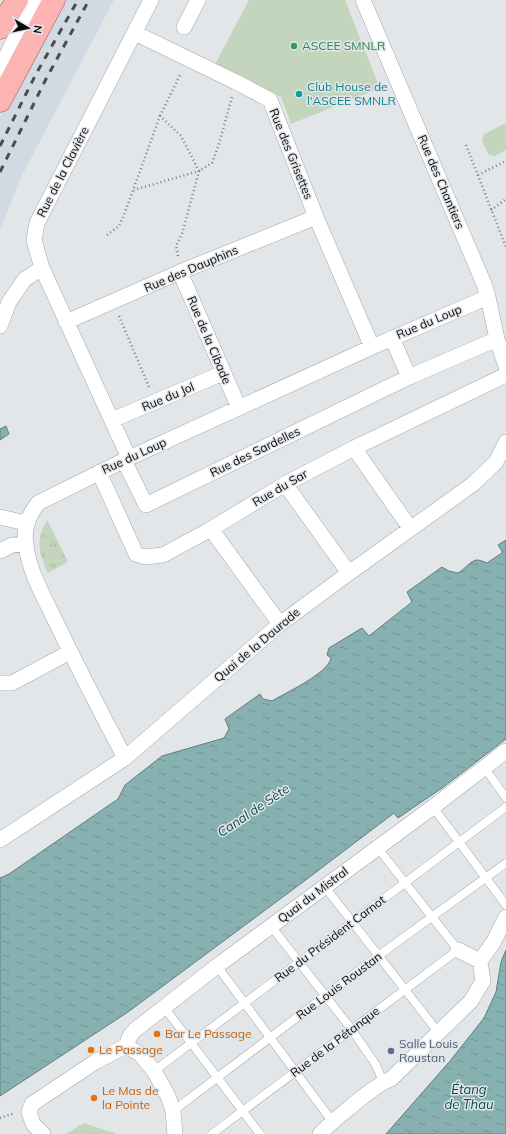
<svg xmlns="http://www.w3.org/2000/svg" width="506" height="1134" font-family="Mulish,sans-serif">
<style>
.built{fill:#d1dae2}
.park{fill:url(#park-tufts)}
.pitch{fill:#c4d5bd}
.water{fill:url(#water-ripples);stroke:#627f80}
.lines{fill:none;stroke-linecap:round;stroke-linejoin:round}
.lane-casing{stroke:#a4a7aa;stroke-width:9}
.street-casing{stroke:#a4a7aa;stroke-width:16}
.secondary-casing{stroke:#a4a7aa;stroke-width:23}
.primary-casing{stroke:#a75957;stroke-width:23}
.path{stroke:#7e7f81;stroke-width:2.5;stroke-dasharray:1 3;stroke-linecap:butt}
.lane{stroke:#fff;stroke-width:8}
.street{stroke:#fff;stroke-width:15}
.secondary{stroke:#fff;stroke-width:22}
.primary{stroke:#fcb4b2;stroke-width:22}
.rail{stroke:#4b4c4d;stroke-width:3;stroke-dasharray:7 7;stroke-linecap:butt}
.leisure-dot{fill:#2e9e5b;stroke:#e3e6e9;stroke-width:1.5}
.culture-dot{fill:#0f9aa8;stroke:#e3e6e9;stroke-width:1.5}
.food-dot{fill:#e8710a;stroke:#e3e6e9;stroke-width:1.5}
.service-dot{fill:#5c6f8a;stroke:#e3e6e9;stroke-width:1.5}
.labels{text-anchor:middle;stroke-width:3;stroke-linejoin:round;paint-order:stroke}
.leisure-label{font-size:12px;fill:#27864d;stroke:#e3e6e9;text-anchor:start}
.culture-label{font-size:12px;fill:#0d838f;stroke:#e3e6e9;text-anchor:start}
.street-label{font-size:12px;fill:#0c0c0d;stroke:#e3e6e9}
.food-label{font-size:12px;fill:#c56008;stroke:#e3e6e9;text-anchor:start}
.service-label{font-size:12px;fill:#4e5e75;stroke:#e3e6e9;text-anchor:start}
.water-label{font-size:13px;font-style:italic;fill:#07484a;stroke:#e3e6e9}
</style>
<defs>
<pattern id="park-tufts" width="24" height="20" patternUnits="userSpaceOnUse"><rect width="24" height="20" fill="#c4d5bd"/><path d="M3 7l-1-3M5 7V3M7 7l1-3M15 17l-1-3M17 17v-4M19 17l1-3" fill="none" stroke="#a7b6a1"/></pattern>
<pattern id="water-ripples" width="26" height="14" patternUnits="userSpaceOnUse"><rect width="26" height="14" fill="#87b0b1"/><path d="M2 4q2-2 4 0t4 0M15 11q2-2 4 0t4 0" fill="none" stroke="#739697"/></pattern>
</defs>
<rect width="100%" height="100%" fill="#e3e6e9"/>
<path class="built" d="M63,0H114L19,181L0,231V117Z"/>
<path class="park" d="M47,520L68,562L48,573C39,553 35,540 47,520Z
M84,1123L116,1134H66Z"/>
<path class="pitch" d="M249,0H345L380,88L291,124L281,97L214,66Z
M506,123V150L495,156L489,155L482,141L484,134Z"/>
<path class="water" d="M6,426L9,434L0,440V429Z
M506,540V739L442,788L398,818L394,813L303,882L128,1012L0,1096V878L9,874L118,799L125,785L162,756L224,738L229,729L225,719L260,694L263,699L272,701C285,693 329,673 331,658L327,655L329,648L362,628L369,636L412,602L407,592L442,567L449,571L458,573C464,570 471,560 477,560C480,560 485,562 487,563L502,553V551L498,545Z
M506,950V1134H386L450,1061L484,1018L496,992L501,962Z"/>
<g class="lines">
<defs>
<path id="lane" d="M484,767L506,798
M433,807L506,905
M325,887L438,1032
M271,926L352,1030L376,1065L383,1082
M217,966L332,1121
M164,1007L260,1134
M154,1071L506,807
M173,1111L378,956L506,863
M212,1134L458,950L377,847"/>
<path id="street" d="M363,0L484,284L488,297L497,339L506,367
M184,27L198,0
M135,33L236,82L270,100L316,217L372,347
M180,272L239,408
M66,322L180,272L316,217
M0,326L9,302L25,279L42,268
M392,338L409,377
M112,420L223,373
M354,448L410,528
M129,458L42,268L34,240L37,223L151,0
M124,461L146,505L409,377L497,339
M99,472L136,554L145,557L163,555L211,529L285,484L354,448L506,375
M285,484L349,573
M0,517L26,523
M211,529L280,624
M0,551L12,545L25,544
M0,683H12L70,652
M125,758C100,711 76,664 53,616C42,593 29,571 26,545C23,529 28,516 38,503L129,458L372,347L488,297
M0,840L125,758L280,624L349,573L473,484L496,462L506,442
M458,950L480,961
M126,1046L130,1036L135,1030L217,966L433,807L506,751
M126,1046L140,1054L154,1071L168,1096L173,1111L175,1134
M43,1134L33,1124L29,1112L32,1104L95,1062L126,1046
M320,1134C332,1121 346,1111 360,1099C370,1092 379,1083 391,1079L471,1001L483,981L480,961L493,943L506,917"/>
<path id="secondary" d="M0,78L37,0"/>
<path id="primary" d="M0,28L17,0
M0,101L54,0"/>
</defs>
<use href="#lane" class="lane-casing"/>
<use href="#street" class="street-casing"/>
<use href="#secondary" class="secondary-casing"/>
<use href="#primary" class="primary-casing"/>
<path class="path" d="M160,116L181,73
M466,145L506,247
M478,175L506,161
M491,210L506,199
M107,235L119,226L124,215L160,116L181,136L199,171L134,190
M178,256L176,246L182,234L199,171L212,163L219,144L232,97
M119,316L149,387
M0,1118L15,1113"/>
<use href="#lane" class="lane"/>
<use href="#street" class="street"/>
<use href="#secondary" class="secondary"/>
<use href="#primary" class="primary"/>
<path class="rail" d="M0,146L36,74L78,0
M0,172L46,79L89,0"/>
</g>
<circle class="leisure-dot" cx="294" cy="46" r="4"/>
<circle class="culture-dot" cx="299" cy="94" r="4"/>
<g class="food-dot">
<circle cx="157" cy="1034" r="4"/>
<circle cx="91" cy="1050" r="4"/>
<circle cx="94" cy="1098" r="4"/>
</g>
<circle class="service-dot" cx="391" cy="1051" r="4"/>
<g class="labels">
<g class="leisure-label">
<text x="302" y="50">ASCEE SMNLR</text>
</g>
<g class="culture-label">
<text x="307" y="91">Club House de<tspan x="307" dy="14">l'ASCEE SMNLR</tspan></text>
</g>
<g class="street-label">
<text transform="translate(291 154) rotate(68)" y="4">Rue des Grisettes</text>
<text transform="translate(63 172) rotate(-63)" y="4">Rue de la Clavière</text>
<text transform="translate(441 182) rotate(67)" y="4">Rue des Chantiers</text>
<text transform="translate(191 269) rotate(-23)" y="4">Rue des Dauphins</text>
<text transform="translate(429 322) rotate(-23)" y="4">Rue du Loup</text>
<text transform="translate(209 340) rotate(67)" y="4">Rue de la Cibade</text>
<text transform="translate(168 397) rotate(-23)" y="4">Rue du Jol</text>
<text transform="translate(255 452) rotate(-26)" y="4">Rue des Sardelles</text>
<text transform="translate(134 456) rotate(-25)" y="4">Rue du Loup</text>
<text transform="translate(280 488) rotate(-30)" y="4">Rue du Sar</text>
<text transform="translate(257 645) rotate(-40)" y="4">Quai de la Daurade</text>
<text transform="translate(313 895) rotate(-37)" y="4">Quai du Mistral</text>
<text transform="translate(330 939) rotate(-37)" y="4">Rue du Président Carnot</text>
<text transform="translate(339 986) rotate(-37)" y="4">Rue Louis Roustan</text>
<text transform="translate(335 1042) rotate(-37)" y="4">Rue de la Pétanque</text>
</g>
<g class="food-label">
<text x="165" y="1038">Bar Le Passage</text>
<text x="99" y="1054">Le Passage</text>
<text x="102" y="1095">Le Mas de<tspan x="102" dy="14">la Pointe</tspan></text>
</g>
<g class="service-label">
<text x="399" y="1048">Salle Louis<tspan x="399" dy="14">Roustan</tspan></text>
</g>
<g class="water-label">
<text transform="translate(253 810) rotate(-34)" y="5">Canal de Sète</text>
<text x="469" y="1094">Étang<tspan x="469" dy="15">de Thau</tspan></text>
</g>
</g>
<g transform="translate(28 28) rotate(99)" stroke="#e3e6e9" stroke-width="3" paint-order="stroke">
<path d="M0-3L7 15L0 10L-7 15Z" fill="#0c0c0d"/>
<text y="-6" font-size="11" font-weight="bold" text-anchor="middle" fill="#0c0c0d">N</text>
</g>
</svg>
